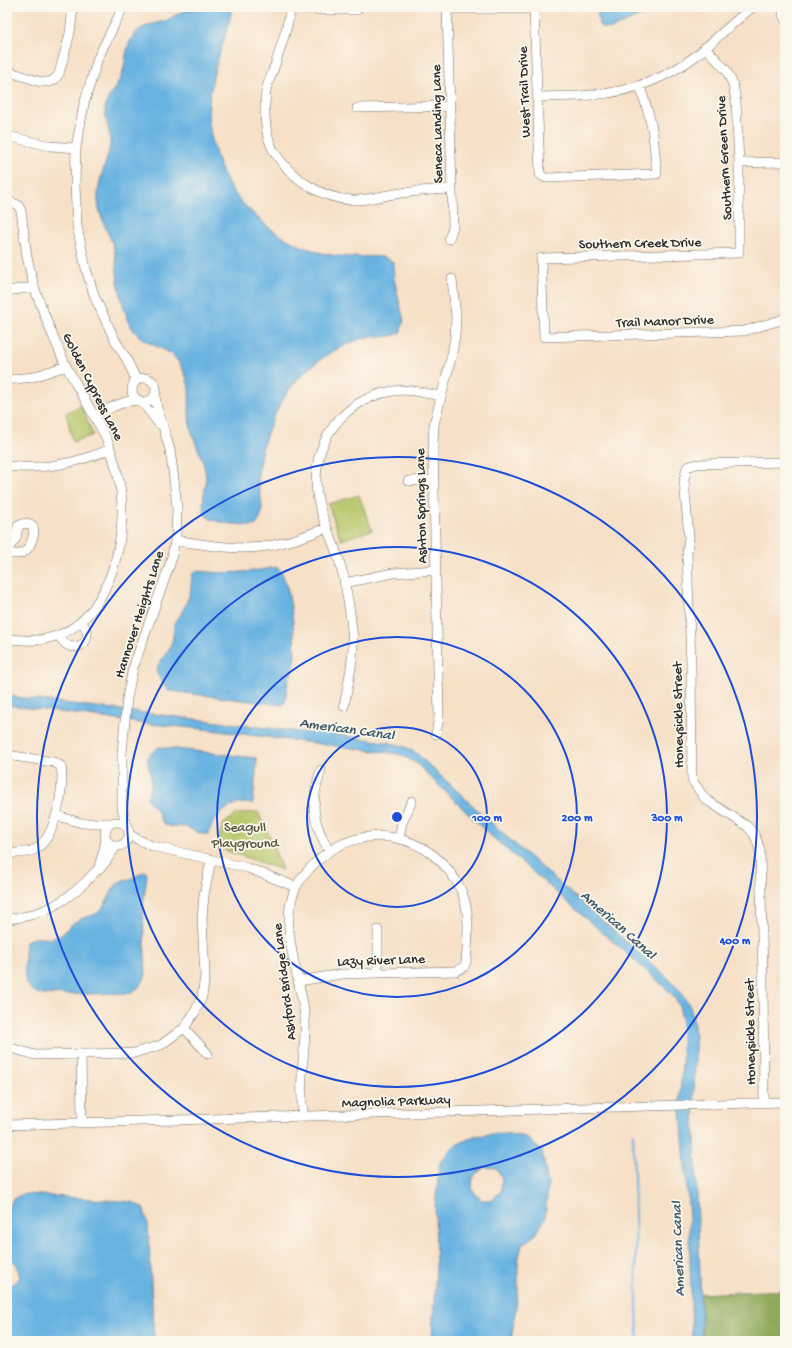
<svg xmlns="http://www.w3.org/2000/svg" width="792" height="1348" font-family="'Gochi Hand',sans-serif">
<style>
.green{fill:#b6c567;stroke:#707849}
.forest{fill:#90aa5c;stroke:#5e6a44}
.water{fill:#68b2e1;stroke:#4a6e86;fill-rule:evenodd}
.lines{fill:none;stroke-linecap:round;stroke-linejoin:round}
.stream{stroke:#68b2e1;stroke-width:2}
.canal{stroke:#68b2e1;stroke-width:6}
.minor-casing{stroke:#726a62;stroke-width:10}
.minor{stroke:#fff;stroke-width:9}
.ring{fill:none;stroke:#1d4ed8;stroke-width:2}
.labels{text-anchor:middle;stroke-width:3.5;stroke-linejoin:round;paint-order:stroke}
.street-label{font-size:14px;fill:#2b2b2b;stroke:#fbf7ec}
.park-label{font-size:14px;fill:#55593d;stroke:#fbf7ec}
.water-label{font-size:15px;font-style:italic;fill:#405a6b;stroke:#fbf7ec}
.centre{fill:#1d4ed8;stroke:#fbf7ec;stroke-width:2}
.ring-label{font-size:12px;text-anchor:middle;font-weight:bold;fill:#1d4ed8;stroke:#fbf7ec;stroke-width:3.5;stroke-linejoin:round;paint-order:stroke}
</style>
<rect width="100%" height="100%" fill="#fbf7ec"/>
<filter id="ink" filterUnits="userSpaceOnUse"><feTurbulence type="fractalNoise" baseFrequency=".025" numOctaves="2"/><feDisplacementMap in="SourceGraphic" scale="8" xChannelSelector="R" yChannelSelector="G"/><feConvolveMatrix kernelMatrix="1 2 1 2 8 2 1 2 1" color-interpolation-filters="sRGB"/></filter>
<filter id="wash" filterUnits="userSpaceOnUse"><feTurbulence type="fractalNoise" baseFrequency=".012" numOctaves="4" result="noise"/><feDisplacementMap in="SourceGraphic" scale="16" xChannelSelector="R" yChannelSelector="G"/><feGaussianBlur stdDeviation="0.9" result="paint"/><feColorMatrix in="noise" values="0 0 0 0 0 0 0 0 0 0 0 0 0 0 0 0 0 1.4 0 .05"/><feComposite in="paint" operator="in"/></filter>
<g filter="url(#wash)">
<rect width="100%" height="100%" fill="#f6e0c7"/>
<path class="green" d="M81,405L93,435L73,442L66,413Z
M359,495L372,530L341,540L328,504Z
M258,812L270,837L282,870L217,847L223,824L237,814Z"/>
<path class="forest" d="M785,1290V1341H702L700,1294Z"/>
<path class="water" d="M211,7H229L231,11L230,19C222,48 212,72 209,102C207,131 216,162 230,187C238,201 266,227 280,235C293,243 308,249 322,253C333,256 346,257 358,257C371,257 383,254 393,262L394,279L404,321L400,333C391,338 380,336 370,337C365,338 360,339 355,341C332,349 306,368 291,387C274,410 258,449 258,478C258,493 268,512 256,525L251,526C240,524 214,524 206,516C200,509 205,490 206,481C207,462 193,443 190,424C187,407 193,388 184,372C181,365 175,356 168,352C154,344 139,341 131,326C124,312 121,297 118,282C116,271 117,260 114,249C109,231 97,216 98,196C98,178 108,162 110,145C111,132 105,121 105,109C106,97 116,88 121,77C128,61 123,46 137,32C145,24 157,24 167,20C174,17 180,11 188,10C196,9 203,10 211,7Z
M597,7H655L651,11L611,29L603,28L599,25Z
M276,567C291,572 297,651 294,666C292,671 290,676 288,681C287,688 286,695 285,703L282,705L170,691L167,690L156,672C158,661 168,654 172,642C174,636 173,625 175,621C177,618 180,616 181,614C184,608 187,602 189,596C192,588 190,580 194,572L197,571C223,574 250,573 276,567Z
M7,696L309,733L320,732L391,743L403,746L416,753L508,838L668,978C677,988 687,997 691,1010C699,1040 693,1073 694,1104C696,1183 700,1262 702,1341H692L689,1217L680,1099L684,1030L679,1005L672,994L657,980L489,834L416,763L399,754L203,729L140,723L7,705Z
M159,747L256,758L257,761L253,803C249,804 244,803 240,803C230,805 217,815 212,824C211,827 210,830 209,834C201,836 194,829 186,827C179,826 171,828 164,824C161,822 160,816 158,813C155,808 150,803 147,798L151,786V778L147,757Z
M143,872H146L147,875L143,906L144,937L146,974C144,982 138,989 131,993L42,995C23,989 24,977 25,960C25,954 25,947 26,941C36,934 49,942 59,936C66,932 70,924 78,920C85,916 94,917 100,911C109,902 110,888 121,881C124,879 126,880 130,879C135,878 139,874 143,872Z
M504,1133L526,1137L542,1151L548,1185L545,1219L536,1234L522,1245L518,1261V1292L511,1341H432L434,1300L436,1269L435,1205L440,1162L453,1147L474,1136ZM485,1167L496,1168L502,1178L501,1191L493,1200H481L472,1189L473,1176Z
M26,1194L132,1202L143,1208L148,1223L154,1341H7V1288L20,1278L17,1265L8,1256C8,1242 5,1218 10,1204C13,1198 19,1195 26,1194Z"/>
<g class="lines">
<path class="stream" d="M633,1133L638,1341"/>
<path class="canal" d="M684,1017V1050"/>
</g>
</g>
<g filter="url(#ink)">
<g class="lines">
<defs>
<path id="minor" d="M123,7L98,58L84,104L76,148L75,185L77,226L86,269L95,298L116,342L126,358L134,375V383
M291,7C288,26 282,44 276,62C273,72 268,81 266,91C264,110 264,136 275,153C291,178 322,199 352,200C366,201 380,196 394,194C413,191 432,190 452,189
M291,7L324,10H357
M447,7L453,227L449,239
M534,7L540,174L542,176L546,178L657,174L653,134L649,115L640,86
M447,9H535
M785,9L783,14L785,19
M705,47L726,70L733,84L736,102L739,163V253L541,258L544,337L744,331L781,320L785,317
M7,71L41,82H49L54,80L59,74L70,33L73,7
M537,97C556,96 574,97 592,95C630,92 667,78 697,55C716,39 733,22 753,7
M357,108L450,106
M7,136L50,146L76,148
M739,163L785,162
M7,200L18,205L21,211L27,257L34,287L50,329L66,366L106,437C113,456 119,474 121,493C127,543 107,622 53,637C37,642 23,640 7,639
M7,291L34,287
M132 390a12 12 0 1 1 24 0a12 12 0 1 1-24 0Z
M7,380L33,377L66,366
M141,401L159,424
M94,416C108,409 122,401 138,400
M7,466C42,470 78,463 110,449
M408,481L433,480
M175,540C198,544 222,548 245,548C273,548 301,538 326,528
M7,550L16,538L18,526C23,523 27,522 32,525C35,530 34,535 32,540C28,553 19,557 7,552
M344,583L393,573L435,570
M58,635C61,638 63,643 67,645C74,649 86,646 87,636C88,631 84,626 82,621
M344,706C348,685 353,664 353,643C352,627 350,610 347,595C345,582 342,569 338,557C332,538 322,520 318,500C307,444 344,394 402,390C415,390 428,394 441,396
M436,734L439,717L433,444L434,424L451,359L455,336L456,317L452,279
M7,755L53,762L61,766C65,787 56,839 34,850C27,853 15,853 7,854
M321,770C310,804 312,821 329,851
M57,816L82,823H111
M105 834a12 12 0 1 1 24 0a12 12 0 1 1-24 0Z
M127,827L122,808V753L127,698L133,668L171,561L176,535L177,508L174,479L170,450L162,423L157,408L155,395
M129,834L137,839L152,846L248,868L296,887
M399,838L402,823L412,801
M99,866L104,850L106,839
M7,919C43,917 71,899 95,872C97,870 100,868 102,866C108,860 111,852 117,846
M378,930V972
M299,981L342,974L456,971L464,967L466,962C468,937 471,913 461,890C434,832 360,818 315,863C308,870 301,878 296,887C277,927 301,976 305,1018C306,1037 303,1055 302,1075C301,1089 302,1103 303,1117
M184,1028L208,1054
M7,1045L11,1048L35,1055L134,1053L161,1045L184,1028L195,1012L202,997L205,975L202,919L204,895L211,860
M81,1054L82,1122
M764,1103L763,977L760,851L757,841L754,834L747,826L705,799L692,780L691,664L687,553L689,538L684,480L687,467L697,464L785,462
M7,1125L785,1102"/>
</defs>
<use href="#minor" class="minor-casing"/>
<use href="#minor" class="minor"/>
</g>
</g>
<g class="ring">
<circle cx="397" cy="817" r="90"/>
<circle cx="397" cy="817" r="180"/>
<circle cx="397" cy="817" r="270"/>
<circle cx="397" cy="817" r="360"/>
</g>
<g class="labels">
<g class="street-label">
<text transform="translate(523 92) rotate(-92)" y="5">West Trail Drive</text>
<text transform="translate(436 124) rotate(-91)" y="5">Seneca Landing Lane</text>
<text transform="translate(723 158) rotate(-93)" y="5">Southern Green Drive</text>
<text transform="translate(640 242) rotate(-1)" y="5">Southern Creek Drive</text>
<text transform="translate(665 320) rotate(-2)" y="5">Trail Manor Drive</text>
<text transform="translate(94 386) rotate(63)" y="5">Golden Cypress Lane</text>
<text transform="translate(420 506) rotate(-91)" y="5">Ashton Springs Lane</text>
<text transform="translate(138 614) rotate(-72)" y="5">Hannover Heights Lane</text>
<text transform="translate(677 715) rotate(-91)" y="5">Honeysickle Street</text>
<text transform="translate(381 959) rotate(-2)" y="5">Lazy River Lane</text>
<text transform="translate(283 982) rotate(-97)" y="5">Ashford Bridge Lane</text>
<text transform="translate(749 1032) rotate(-91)" y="5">Honeysickle Street</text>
<text transform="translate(396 1100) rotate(-2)" y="5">Magnolia Parkway</text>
</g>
<g class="park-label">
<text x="245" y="831">Seagull<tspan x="245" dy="16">Playground</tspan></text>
</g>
<g class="water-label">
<text transform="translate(347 728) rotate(8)" y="5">American Canal</text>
<text transform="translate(619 924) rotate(42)" y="5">American Canal</text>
<text transform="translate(677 1249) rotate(-92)" y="5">American Canal</text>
</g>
</g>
<circle cx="397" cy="817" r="6" class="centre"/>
<g class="ring-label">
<text x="487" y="821">100 m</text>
<text x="577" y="821">200 m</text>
<text x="667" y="821">300 m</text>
<text x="735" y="944">400 m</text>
</g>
<rect width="792" height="1348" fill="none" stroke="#fbf7ec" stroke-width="24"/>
</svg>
